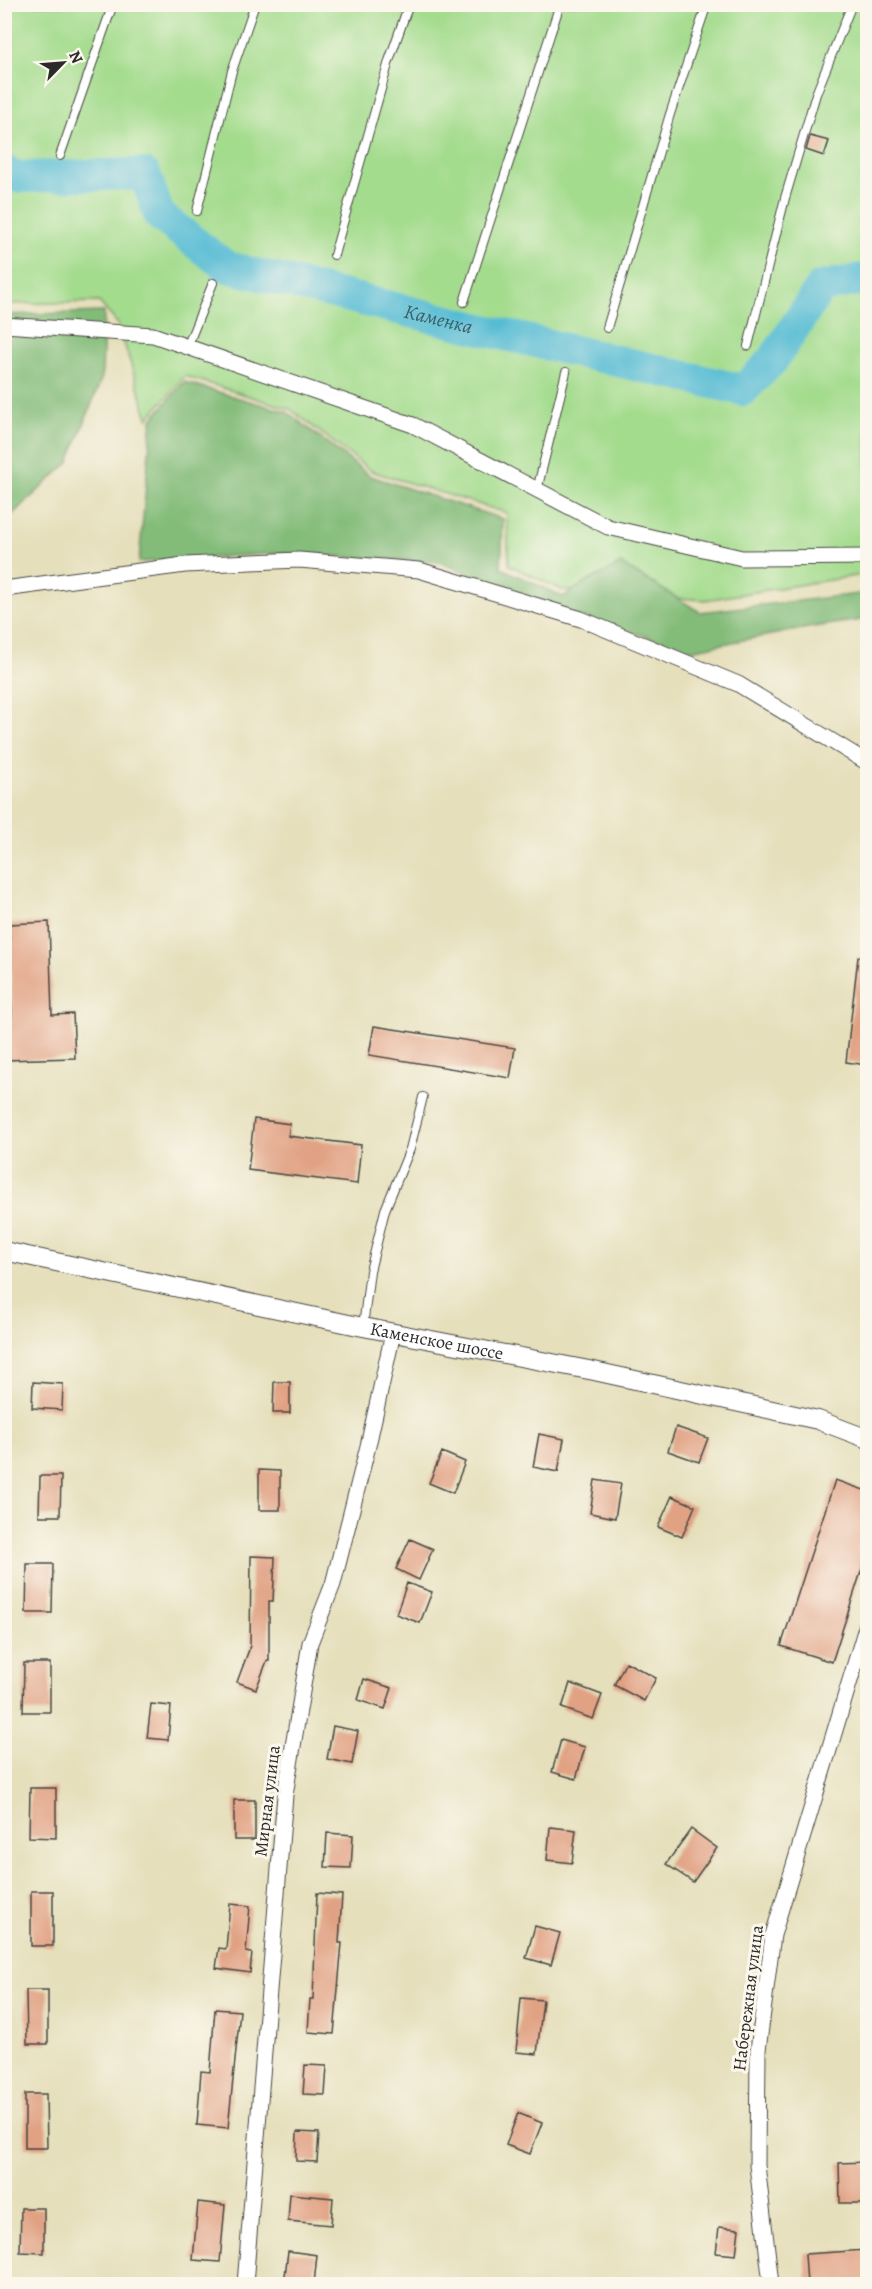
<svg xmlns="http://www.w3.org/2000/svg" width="872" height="2289" font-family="Alegreya,serif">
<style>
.green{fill:#a4dc8e;stroke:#68845c;stroke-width:1.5}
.forest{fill:#83bc79;stroke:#577452;stroke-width:1.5}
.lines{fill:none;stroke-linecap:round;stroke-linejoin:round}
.river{stroke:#56bcd4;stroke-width:32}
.building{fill:#e1a284}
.service-casing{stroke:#474641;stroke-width:10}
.minor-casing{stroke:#474641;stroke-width:17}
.tertiary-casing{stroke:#474641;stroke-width:20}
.service{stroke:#fff;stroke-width:8}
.minor{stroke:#fff;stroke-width:15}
.tertiary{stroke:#fff;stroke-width:18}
.labels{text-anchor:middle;stroke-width:6;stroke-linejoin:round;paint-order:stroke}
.street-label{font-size:18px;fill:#2b2b2b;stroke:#fbf7ec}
.water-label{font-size:20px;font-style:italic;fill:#3a5e66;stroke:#fbf7ec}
</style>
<rect width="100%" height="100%" fill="#fbf7ec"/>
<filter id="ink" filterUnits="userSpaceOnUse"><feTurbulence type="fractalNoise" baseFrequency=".0167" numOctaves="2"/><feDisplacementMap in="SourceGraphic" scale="12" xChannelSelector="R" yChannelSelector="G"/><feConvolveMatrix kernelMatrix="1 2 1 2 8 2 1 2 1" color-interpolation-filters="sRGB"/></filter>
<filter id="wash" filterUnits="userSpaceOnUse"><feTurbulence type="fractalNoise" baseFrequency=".008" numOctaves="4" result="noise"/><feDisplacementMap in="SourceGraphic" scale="24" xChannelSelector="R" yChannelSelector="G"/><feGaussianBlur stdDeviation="1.35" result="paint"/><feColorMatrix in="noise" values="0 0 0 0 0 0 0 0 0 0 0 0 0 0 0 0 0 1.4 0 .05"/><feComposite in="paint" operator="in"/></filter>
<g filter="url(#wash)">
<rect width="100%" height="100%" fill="#e5dfbb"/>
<path class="green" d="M5,5H867V266L813,277L764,354L740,379L232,260L169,210L149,165L21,172L5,164Z
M137,181L152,220L219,273L742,397L779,371L826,298L867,290V574L705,600L562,590L509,565L507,513L371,471L290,409L185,376L148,418L118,324L99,302L5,304L4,182L12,185Z"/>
<path class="forest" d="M104,312L102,377L69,462L5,521V315Z
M184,382L287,412L370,476L503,519L501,568L563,597L588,581L621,564L700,612L867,593V619L813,627L690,650L573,614L439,562L281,553L139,562L152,419Z"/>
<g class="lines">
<path class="river" id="s1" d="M4,171L18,177L145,174L159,215L227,267L497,333L743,390L773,360L821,287L868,278"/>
</g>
<g id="blocks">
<path class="building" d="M810,136L829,141L824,156L806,150Z
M49,922L52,1015L73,1014L75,1058L4,1060V1017L12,1016L9,924Z
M858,957H867V1065L846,1062Z
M374,1026L515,1048L510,1078L369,1055Z
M254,1119L290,1124L288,1136L361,1145L357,1184L248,1170Z
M33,1382L63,1384L62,1410L32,1408Z
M274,1382H290V1413H273Z
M676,1427L708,1438L699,1462L668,1451Z
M539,1434L564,1439L558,1472L533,1467Z
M442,1452L465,1462L453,1493L429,1483Z
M259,1470L280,1471V1510H259Z
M40,1476H61L60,1516H39Z
M595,1480L621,1484L615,1518L590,1513Z
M835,1480L867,1491V1553L832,1662L781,1646Z
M672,1496L695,1506L682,1537L658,1527Z
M410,1539L433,1549L419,1580L396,1569Z
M251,1556L275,1557L273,1601H269V1661H267L256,1689L237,1682L250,1647Z
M27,1564H53L52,1613H26Z
M407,1583L432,1592L420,1623L396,1614Z
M626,1662L656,1678L644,1701L614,1685Z
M24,1663H50V1712H23Z
M364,1679L392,1688L385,1709L358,1700Z
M570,1683L602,1695L593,1719L562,1708Z
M151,1704L171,1706L168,1740L147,1738Z
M333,1726L358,1731L352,1764L327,1759Z
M561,1740L585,1747L576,1779L552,1772Z
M30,1788H56V1838L29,1837Z
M234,1800H255V1840H234Z
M550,1827L576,1830L572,1863L547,1860Z
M691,1829L717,1848L693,1882L666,1864Z
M327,1833L353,1835L351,1868L325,1867Z
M31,1891H53V1946H31Z
M317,1893L342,1895L339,1943H342L334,2034L308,2032L310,1999H313Z
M230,1904L250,1906L246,1952L252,1953L250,1973L216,1968L219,1948L226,1949Z
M535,1926L560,1933L551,1965L526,1958Z
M26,1990H48V2044H27Z
M521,1998L543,2000L537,2054L516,2052Z
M215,2009L240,2011L228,2128L197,2125L201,2071L210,2072Z
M305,2065L327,2066L325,2095L303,2094Z
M25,2094H46L47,2148H25Z
M518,2113L542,2123L530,2154L506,2145Z
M297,2132L319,2133L317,2162L296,2161Z
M867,2162V2203H840L839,2163Z
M290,2194L333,2198L331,2225L288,2221Z
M198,2202L225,2205L220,2262L193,2260Z
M21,2208H44V2253L20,2252Z
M719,2227L739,2229L736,2255L716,2253Z
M867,2250V2284H807L805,2254Z
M288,2251L317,2255L314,2284H284Z"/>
</g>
</g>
<g filter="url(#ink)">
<use href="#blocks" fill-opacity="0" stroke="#474641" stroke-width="1.5"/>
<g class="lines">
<defs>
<path id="service" d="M60,156L113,4
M197,211L232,71L255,4
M334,255L389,61L409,4
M464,302L560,4
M607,328L670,114L707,4
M748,346L785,198L816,94L852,4
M187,347L213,283
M537,490L566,372
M363,1327L370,1271L385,1210L410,1149L423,1097"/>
<path id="minor" d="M4,325L153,335L413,425L608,527L742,558L868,557
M4,589L185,565L299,560L419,570L581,619L738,684L868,763
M245,2284L285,1795L310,1643L333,1584L368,1446L393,1333
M771,2284L757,2165L758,2050L773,1935L868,1621"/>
<g id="tertiary">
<path id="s2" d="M4,1251L363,1327L594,1371L818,1420L868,1439"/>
</g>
</defs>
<use href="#service" class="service-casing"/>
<use href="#minor" class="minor-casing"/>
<use href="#tertiary" class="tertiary-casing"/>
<use href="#service" class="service"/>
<use href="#minor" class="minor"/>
<use href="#tertiary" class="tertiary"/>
</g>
</g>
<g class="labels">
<g class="street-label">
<text dy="6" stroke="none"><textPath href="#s2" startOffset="442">Каменское шоссе</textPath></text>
<text transform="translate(267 1801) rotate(-83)" y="6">Мирная улица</text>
<text transform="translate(748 1998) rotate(-83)" y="6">Набережная улица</text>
</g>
<g class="water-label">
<text dy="7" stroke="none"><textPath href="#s1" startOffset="489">Каменка</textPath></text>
</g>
</g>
<rect width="872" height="2289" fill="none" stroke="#fbf7ec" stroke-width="24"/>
<g transform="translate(63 63) rotate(65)" stroke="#fbf7ec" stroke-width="4.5" paint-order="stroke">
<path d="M0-4.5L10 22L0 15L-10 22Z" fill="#2b2b2b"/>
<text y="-9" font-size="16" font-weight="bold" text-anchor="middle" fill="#2b2b2b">N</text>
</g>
</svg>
